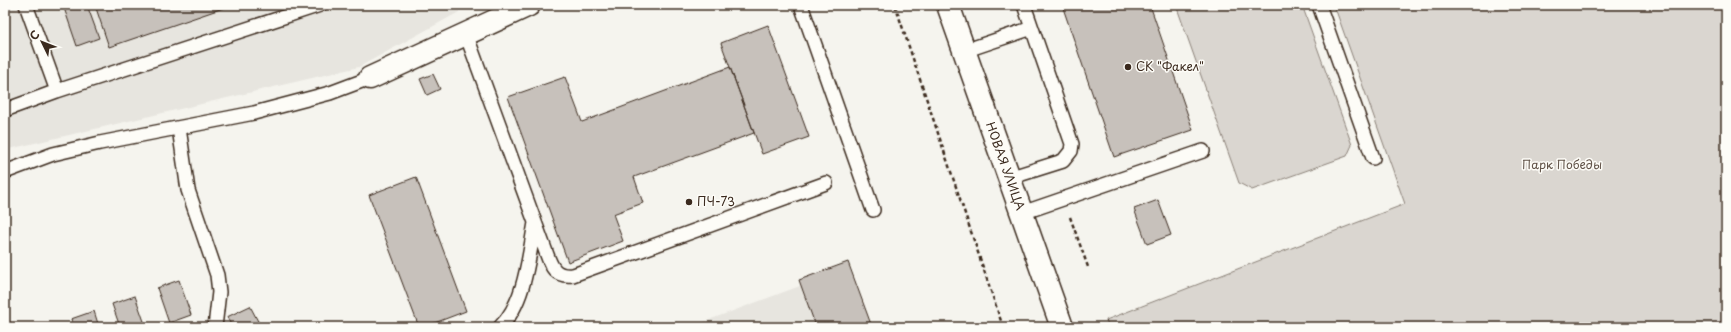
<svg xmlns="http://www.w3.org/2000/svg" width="1731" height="332" font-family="'Playpen Sans',sans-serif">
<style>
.built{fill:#e7e5df}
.green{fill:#dad6d0;stroke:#8a8077}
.building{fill:#c7c1bb;stroke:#3b2a1e}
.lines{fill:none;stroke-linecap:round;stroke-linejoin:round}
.service-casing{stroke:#3b2a1e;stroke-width:16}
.minor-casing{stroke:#3b2a1e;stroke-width:25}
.tertiary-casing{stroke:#3b2a1e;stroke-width:25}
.path{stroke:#3b2a1e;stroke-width:2.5;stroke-dasharray:4 3;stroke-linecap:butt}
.service{stroke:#fdfcf7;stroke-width:13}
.minor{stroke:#fdfcf7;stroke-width:22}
.tertiary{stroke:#fdfcf7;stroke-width:22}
.poi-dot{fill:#3b2a1e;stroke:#fdfcf7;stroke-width:1.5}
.labels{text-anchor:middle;stroke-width:3;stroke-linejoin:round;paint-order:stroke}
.poi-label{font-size:12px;fill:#3b2a1e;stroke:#fdfcf7;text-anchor:start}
.park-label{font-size:12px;fill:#63554a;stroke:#fdfcf7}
.street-label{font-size:12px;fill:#3b2a1e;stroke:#fdfcf7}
</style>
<rect width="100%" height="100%" fill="#f5f4ee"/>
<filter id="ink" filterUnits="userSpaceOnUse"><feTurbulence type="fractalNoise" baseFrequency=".025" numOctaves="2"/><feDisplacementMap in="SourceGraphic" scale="8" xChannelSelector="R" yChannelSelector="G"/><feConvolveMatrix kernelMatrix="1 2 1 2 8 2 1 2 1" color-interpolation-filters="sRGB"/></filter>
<g filter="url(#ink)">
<path class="built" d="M5,5H460L459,12L359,67L5,150Z
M848,262L872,327H690L800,286L799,280Z"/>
<path class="green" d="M1176,5H1302L1352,145L1347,156L1252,190L1239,183Z
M1334,5H1726V327H1109L1106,320L1405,204Z"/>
<path class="building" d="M63,5H87L99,38L77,46Z
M95,5H232L109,47Z
M1062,5H1150L1193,130L1114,157Z
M768,25L809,137L762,154L721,43Z
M730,67L754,133L634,177L643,203L613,214L623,241L568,262L508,97L565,77L582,122Z
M433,74L440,89L427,95L420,79Z
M416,177L466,311L424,327H419L369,195Z
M1158,200L1171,235L1147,244L1134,209Z
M848,262L872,327H816L799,280Z
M179,280L191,315L169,323L157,288Z
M135,296L146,327H120L112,304Z
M250,306L261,327H232L227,317Z
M94,311L99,327H74L71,319Z"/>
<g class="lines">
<defs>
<path id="service" d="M26,5L57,91
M801,5L873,210
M1319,5L1373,158
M466,34L543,244C550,261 551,278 573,275L826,183
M964,51L1032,28
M5,110L57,91L320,5
M179,128L188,190L217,275L219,292L215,327
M5,172L53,154L100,143L254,113L330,93L370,78
M1009,178L1063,161L1071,151L1072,144L1024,5
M1022,213L1203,151
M500,327C525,303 529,255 535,223"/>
<path id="minor" d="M370,78L529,5"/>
<g id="tertiary">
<path id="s1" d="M948,5L1062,327"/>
</g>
</defs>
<use href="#service" class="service-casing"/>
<use href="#minor" class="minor-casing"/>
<use href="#tertiary" class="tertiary-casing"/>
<path class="path" d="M895,5L1003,327
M1070,217L1088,267"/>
<use href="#service" class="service"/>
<use href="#minor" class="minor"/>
<use href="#tertiary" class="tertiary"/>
</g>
</g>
<g class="poi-dot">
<circle cx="1128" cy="67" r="4"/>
<circle cx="689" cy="202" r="4"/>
</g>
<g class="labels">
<g class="poi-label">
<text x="1136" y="71">СК "Факел"</text>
<text x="697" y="206">ПЧ-73</text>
</g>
<g class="park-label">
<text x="1562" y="169">Парк Победы</text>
</g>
<g class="street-label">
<text dy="4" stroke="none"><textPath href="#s1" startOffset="171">НОВАЯ УЛИЦА</textPath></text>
</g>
</g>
<rect width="1731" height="332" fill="none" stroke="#fdfcf7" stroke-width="20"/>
<rect x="10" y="10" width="1711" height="312" fill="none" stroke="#3b2a1e" stroke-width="1.5" filter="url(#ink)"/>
<g transform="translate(42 42) rotate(313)" stroke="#fdfcf7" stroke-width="3" paint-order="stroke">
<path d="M0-3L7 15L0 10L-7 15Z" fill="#3b2a1e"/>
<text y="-6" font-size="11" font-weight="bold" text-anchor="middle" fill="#3b2a1e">С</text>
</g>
</svg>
